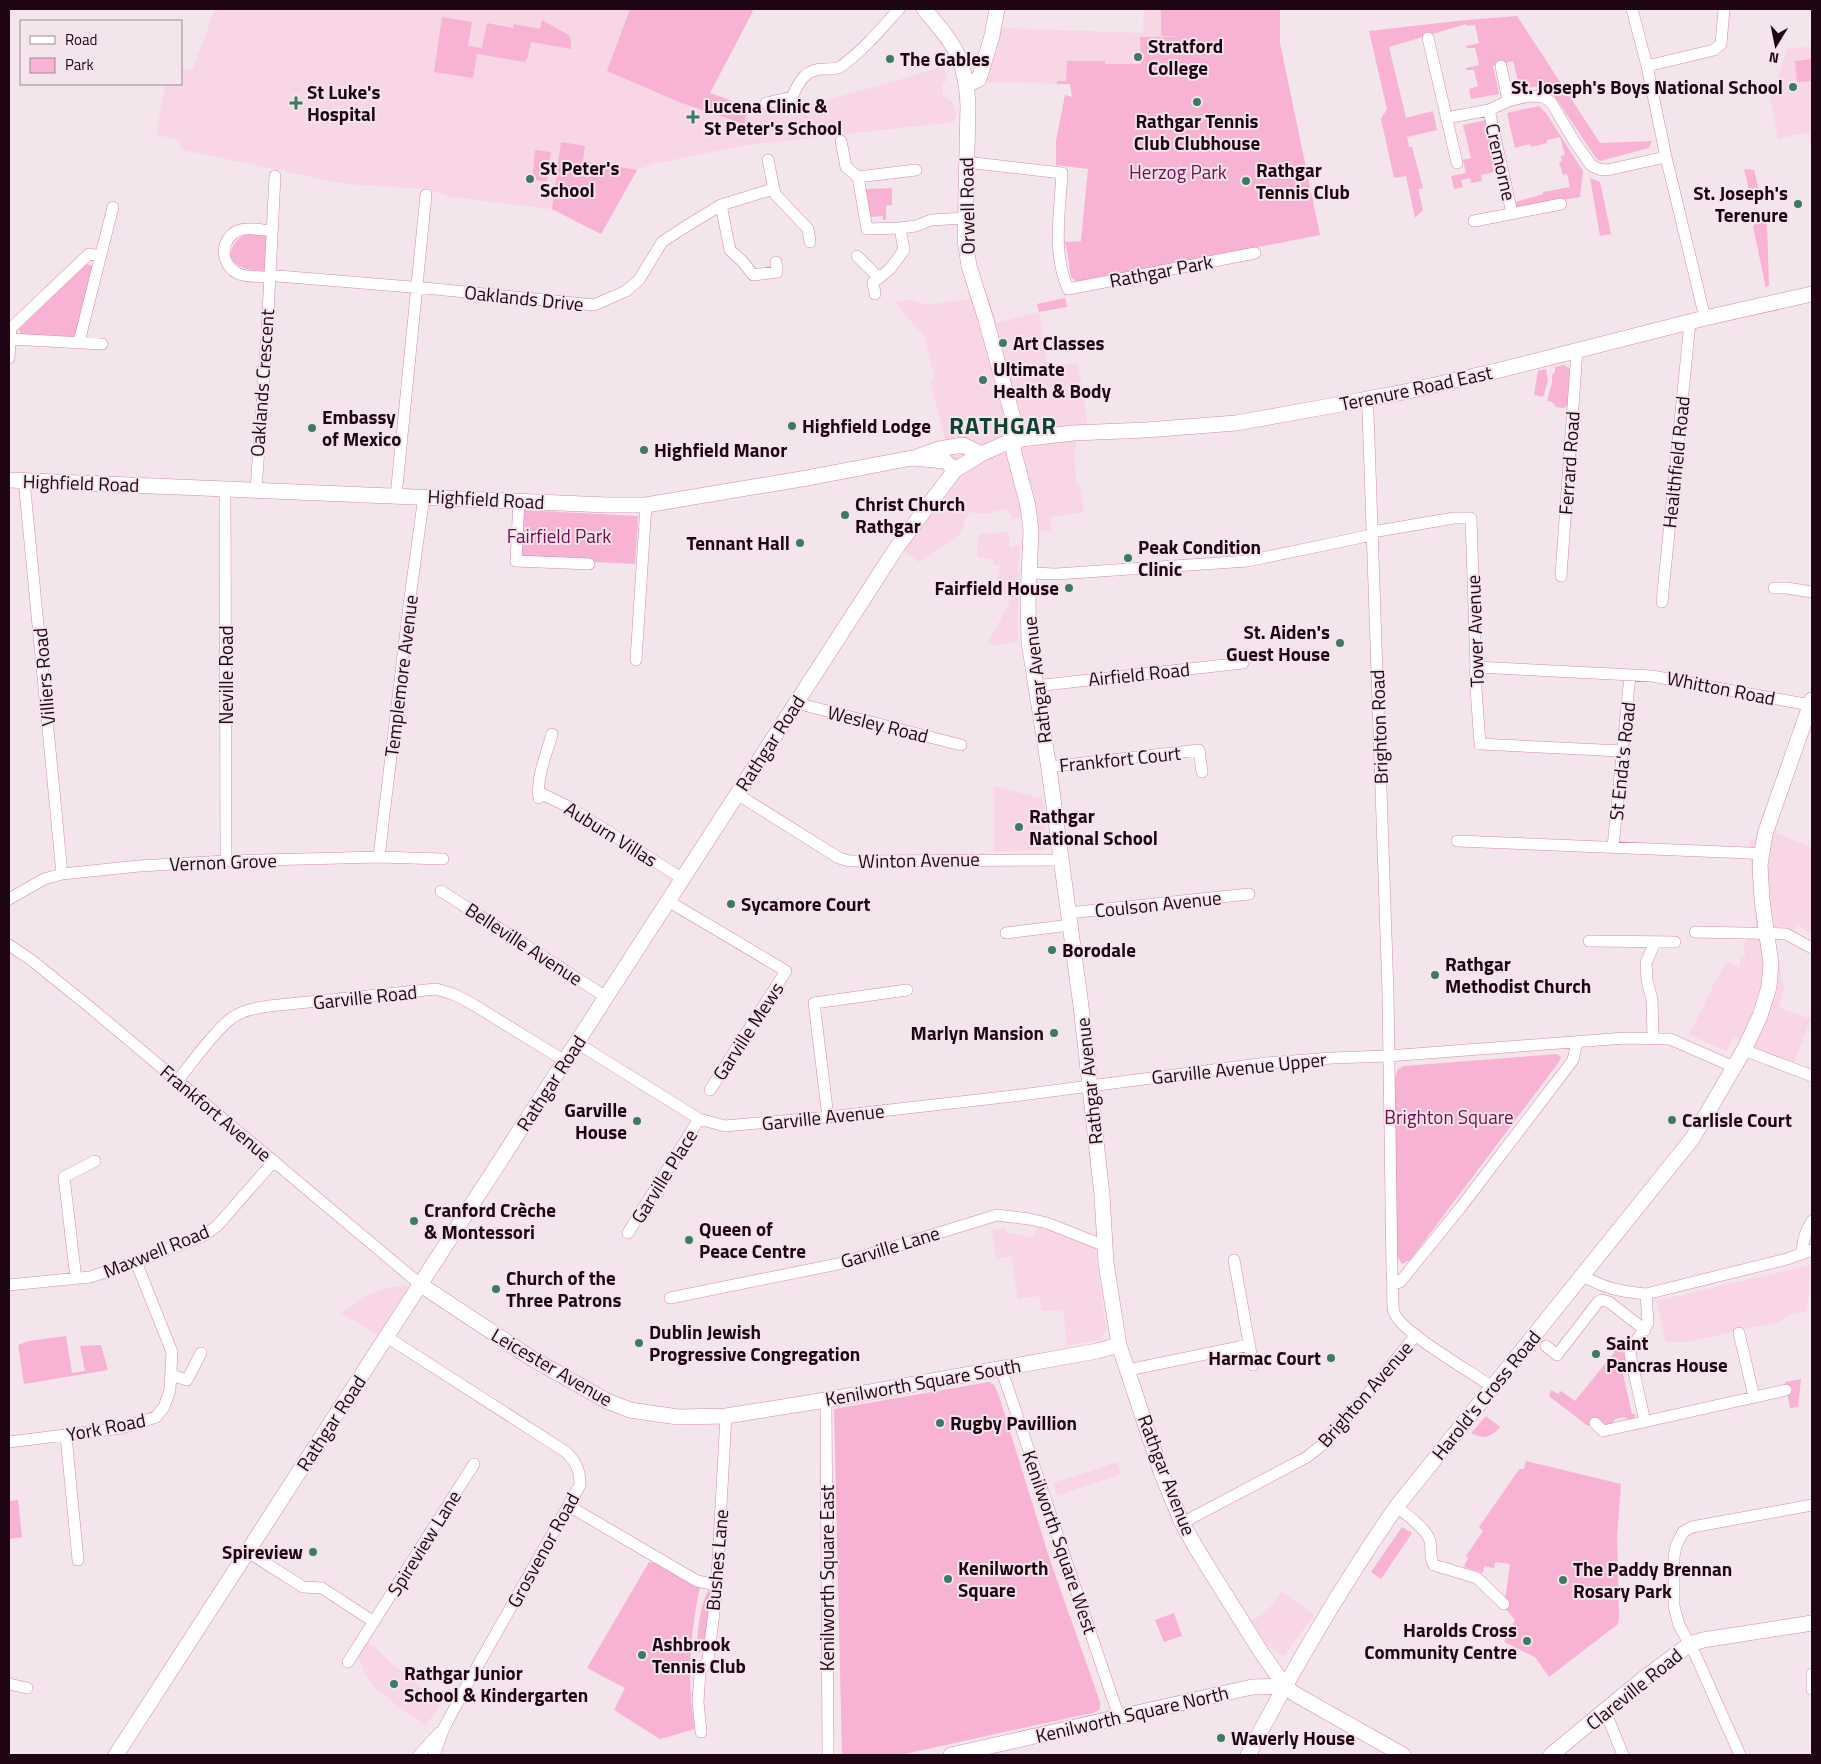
<svg xmlns="http://www.w3.org/2000/svg" width="1821" height="1764" font-family="'Titillium Web',sans-serif">
<style>
.built{fill:#f9d6e6}
.green{fill:#f8b2d4}
.lines{fill:none;stroke-linecap:round;stroke-linejoin:round}
.street-casing{stroke:#d48aaf;stroke-width:12}
.secondary-casing{stroke:#d48aaf;stroke-width:16}
.street{stroke:#fff;stroke-width:11}
.secondary{stroke:#fff;stroke-width:15}
.poi-dot{fill:#3d7a65;stroke:#f4e4eb;stroke-width:2}
.labels{text-anchor:middle;stroke-width:4;stroke-linejoin:round;paint-order:stroke}
.poi-label{font-size:19px;font-weight:bold;fill:#200615;stroke:#f4e4eb;text-anchor:start}
.street-label{font-size:19px;fill:#200615;stroke:#f4e4eb}
.park-label{font-size:19px;fill:#760b4f;stroke:#f4e4eb}
.district-label{font-size:24px;font-weight:bold;letter-spacing:1px;fill:#0e4232;stroke:#f4e4eb}
</style>
<rect width="100%" height="100%" fill="#f4e4eb"/>
<path class="built" d="M215,9H749L753,11L710,93L748,107H800L885,84L943,66L947,77L946,81L942,84L943,95L952,102L956,112L955,122L746,145L654,164L637,170L601,234L552,209L451,197L428,189L345,184L183,150L180,147L181,140L156,135L165,84H181V68L192,70Z
M1144,9H1280V43L1288,84H1070L986,82L1000,28L1143,33Z
M1812,47V147L1809,132L1778,139L1770,99L1788,48Z
M989,296L996,323L1039,312L1048,366L1077,363L1083,392L1087,423L1078,433L1075,451L1076,485H1080L1084,512L1050,517L1052,530L1039,532L1036,520L1022,517L1012,519L1008,508L986,514L970,512L965,518L964,526L958,536L919,562L897,547L955,470L945,450V440L930,382L935,380L924,336L894,302L913,300L928,305Z
M1008,532L1010,547L1021,545L1017,571L1020,572L1018,603V635L1020,642L995,645L988,643L1009,603L1010,596L994,591L1000,566L993,564L994,560L977,556V543L980,534Z
M994,786L1043,799L1046,850L994,851Z
M1776,833L1812,848V934L1797,925L1794,932L1774,938L1784,988L1779,1008L1811,1019L1794,1062L1759,1049L1735,1037L1726,1051L1689,1035L1714,984L1726,962L1740,967V957H1745L1744,943L1756,928L1749,841Z
M1037,1227L1052,1228L1095,1246L1106,1327L1104,1334L1100,1340L1067,1346L1063,1310L1042,1311L1039,1296L1018,1299L1011,1256L996,1259L992,1230L1004,1228L1006,1232L1033,1238Z
M1810,1265L1807,1311L1787,1316L1782,1321L1687,1342H1666L1656,1301Z
M405,1285L409,1287L378,1335L341,1313L366,1296L380,1290Z
M1117,1462L1121,1474L1057,1496L1053,1483Z
M1282,1592L1314,1615L1285,1655H1281L1267,1646L1252,1621L1267,1611Z
M367,1640L391,1663L441,1702L426,1726L401,1709L370,1683L357,1655Z"/>
<path class="green" d="M630,9H749L753,11L710,93L748,107L744,124L679,102L607,71Z
M1161,9H1280V43L1320,235L1077,282L1071,277L1066,245L1062,238L1066,242L1081,241L1088,169L1056,165V141L1065,95L1072,97L1070,84H1057V81H1066L1067,61H1105V64H1141L1140,37H1182L1161,36Z
M1517,16L1600,143L1652,141L1649,148L1600,161L1596,158L1547,85L1520,89L1513,61L1493,66L1499,94L1471,99L1469,89L1478,86L1474,70H1466V68L1479,65L1475,48H1467L1466,46L1479,43L1475,25L1467,26L1466,24L1389,47L1406,118L1433,111L1437,130L1407,137L1409,147H1412L1423,188L1418,189L1423,210L1415,218L1406,176L1394,178L1381,119L1387,109L1369,31L1466,20Z
M442,17L472,22L468,46L482,48L487,23L513,28L514,24L540,29L542,20L569,35L571,42V49L531,42L528,56L525,62L477,54L473,78L434,72Z
M1812,59V81L1797,82L1795,61Z
M1539,106L1546,113L1583,171L1580,197L1515,208V202L1543,194V192L1570,187L1567,174L1563,175L1559,162L1562,161L1561,156L1565,155L1560,137L1547,140V143L1531,147L1530,144L1515,148L1507,113Z
M1486,120L1496,164L1492,165L1494,172L1481,175L1482,181L1471,183L1470,178L1461,180L1463,187L1454,189L1451,176L1466,173L1463,160L1471,158L1463,125Z
M561,142L585,146L583,161L637,170L601,234L552,209Z
M535,150L551,152L547,181L532,180Z
M1744,169L1754,170L1761,199L1752,202Z
M1590,178L1600,182L1611,234L1600,236Z
M892,188V205L886,206V220H883V216L869,217L865,189Z
M1764,221L1767,225L1769,285L1766,288L1753,226L1757,223Z
M246,234L269,236L267,271C252,270 239,271 230,257C232,245 235,240 246,234Z
M86,264L93,266L76,334L72,338L21,335L19,329Z
M1065,298L1067,307L1039,312L1037,304Z
M1564,365L1571,370L1568,405L1564,408L1556,407L1552,402L1547,401L1552,383V375L1555,372V367Z
M1546,369L1548,381L1543,397L1534,395L1538,371Z
M521,510L638,516L635,564L519,558Z
M1557,1054L1561,1057L1559,1062L1410,1260L1402,1264L1397,1256L1395,1078L1398,1069L1404,1066Z
M66,1336L72,1373L85,1371L80,1346L101,1345L108,1370L24,1384L18,1345L29,1341Z
M1621,1344L1626,1348L1625,1359L1627,1368L1622,1370L1632,1414H1636L1633,1420H1630L1624,1417L1615,1419L1611,1425L1603,1424L1595,1419L1589,1426L1585,1424L1549,1396L1551,1390L1558,1394L1561,1391L1575,1401Z
M1801,1379L1798,1407L1790,1408L1785,1382Z
M989,1382L994,1385L998,1393L1050,1560L1100,1702V1709L1096,1712L900,1755H842L834,1409Z
M1486,1416L1500,1427C1491,1438 1484,1439 1471,1433Z
M1526,1461L1621,1484L1617,1537L1619,1615L1618,1624L1549,1677L1535,1657L1504,1642L1515,1620L1504,1607L1510,1564L1495,1562L1494,1568L1484,1566L1483,1573L1464,1567L1468,1558L1466,1556L1483,1531L1479,1527L1518,1471L1520,1469H1524Z
M18,1500L22,1537L9,1539V1501Z
M1402,1527L1412,1533L1381,1579L1371,1572Z
M649,1562L660,1564L700,1587C690,1634 686,1681 695,1729L660,1739L614,1710L625,1688L587,1668Z
M709,1590L712,1591L705,1643L702,1652L698,1653C696,1638 700,1602 709,1590Z
M1174,1613L1182,1636L1164,1642L1155,1620Z"/>
<g class="lines">
<defs>
<path id="street" d="M1632,9L1647,66L1666,157L1705,318
M1428,38L1457,163
M1501,66L1508,101
M1647,66L1714,50L1721,44L1724,9
M766,103L792,97C800,80 805,69 825,69C830,69 836,69 840,67C863,51 881,29 899,9
M1489,110L1512,213
M1446,118L1489,110L1508,101L1529,96L1543,97L1551,102L1574,141L1591,165L1598,169L1607,170L1666,157
M841,141L846,167L858,177
M768,160L775,194L808,229L810,242
M966,162L1062,173C1060,211 1052,253 1068,289L1255,253
M916,170L858,177L867,229L900,228L916,226L931,220L965,218
M721,205L730,250L743,262L753,275L777,272L776,262
M1474,221L1561,204
M857,256L879,278L873,282L875,294
M278,276L435,289L594,305L626,291L639,280L662,242L688,225L721,205L773,189
M268,277C258,276 246,278 237,273C219,263 220,237 240,230C250,227 262,230 272,231
M879,278L890,269L904,250L900,228
M10,339L102,344
M79,342L113,207
M9,358L11,328L89,254L100,256
M1366,399L1368,411L1388,993L1392,1273C1394,1286 1391,1299 1394,1312C1400,1332 1472,1372 1492,1387
M24,480L62,874
M225,489L226,861
M256,490L267,333L275,176
M396,496L426,195
M519,500L516,561L589,564
M1372,532L1454,518H1471L1476,667L1475,675L1480,744L1622,751
M1029,573L1056,574L1248,561L1372,535
M1561,576L1577,350
M1774,588H1787L1812,592
M1662,602L1690,322
M636,660L646,505
M1476,667L1652,676L1810,705
M1035,686L1243,663
M796,703L961,745
M1048,767L1199,750L1202,772
M538,792L569,807L683,879
M737,794L839,858L849,861L1060,860
M539,798C536,777 547,753 552,734
M1457,841L1749,853L1761,855
M1613,847L1630,675
M379,857L409,605L424,496
M441,891L606,997
M9,899L44,879L62,874L139,866L226,861L379,857L443,859
M668,901L786,971L710,1090
M1068,913L1249,894
M1695,932L1786,934L1812,948
M1006,933L1070,925
M1589,941L1675,942
M9,945L30,959L86,1004L421,1285
M1653,1038L1652,999L1647,981L1646,963L1655,942
M577,1043L699,1119L725,1126L828,1117L1013,1096L1267,1063L1332,1058L1388,1056L1625,1038L1670,1039L1734,1067
M1744,1050L1812,1076
M178,1080C191,1064 216,1029 232,1018C243,1010 256,1008 269,1006L436,989L453,994L469,1002L565,1061
M828,1117L814,1003L907,990
M628,1233L699,1119
M1802,1254C1803,1240 1805,1232 1812,1221
M1234,1260L1253,1365
M1582,1275C1602,1288 1623,1292 1646,1294L1787,1259L1812,1250
M76,1279L64,1177L95,1161
M1394,1284L1400,1282L1461,1207L1573,1060L1577,1042
M9,1285L90,1277L136,1262L203,1236L217,1226L274,1161
M670,1298L838,1264L997,1215L1029,1219L1047,1223L1105,1246
M1739,1333L1754,1397
M387,1337L566,1452C577,1463 580,1471 580,1485L468,1683L444,1728L434,1755
M1546,1346L1557,1355L1598,1302L1602,1300L1609,1302L1645,1330
M1001,1368L1119,1717
M1128,1370L1249,1345
M171,1375L187,1380L201,1353
M826,1400L828,1755
M1645,1422L1630,1354L1631,1349L1648,1323L1646,1294
M1595,1423L1603,1431L1786,1390
M66,1436L78,1560
M9,1442L122,1428L156,1417L164,1407L170,1390L172,1352L136,1262
M569,1506L697,1581L717,1585
M1397,1506C1406,1515 1427,1529 1430,1541C1432,1550 1429,1557 1434,1565L1477,1578L1504,1604
M1182,1523L1307,1457L1322,1445L1371,1390L1416,1335
M248,1552L303,1587L322,1588L374,1622
M348,1662L474,1464
M1812,1674V1689
M9,1684L27,1688
M1602,1714L1610,1723L1623,1755
M701,1732L698,1702L700,1672L708,1660L716,1596L726,1416
M419,1755L439,1733
M1740,1755L1695,1654L1679,1625L1674,1606V1557L1676,1546L1683,1532L1692,1527L1812,1505"/>
<path id="secondary" d="M924,9C954,44 966,59 968,106L965,240L969,266L986,320L1013,418L1014,453L1028,506L1031,531L1028,600L1029,642L1049,769L1081,1006L1102,1195L1106,1263L1119,1345L1161,1472L1182,1523L1198,1551L1261,1652L1285,1686L1295,1694L1403,1755
M967,85L979,79L992,36L997,9
M919,456L939,449L963,445L981,454
M9,480L607,505H646L807,478L912,458L945,461L955,470
M421,1285L531,1358L607,1401L630,1410L678,1417L726,1416L826,1400L1097,1351L1119,1345
M116,1755L897,547L955,470L981,454L1013,440L1073,433L1146,430L1236,423L1336,405L1404,392L1500,370L1705,318L1812,294
M951,1755L1252,1687L1285,1686
M1248,1755C1293,1669 1342,1585 1397,1506L1692,1139L1744,1050L1760,1016L1769,987L1771,964L1762,900L1760,865L1765,834L1812,700
M1551,1755L1643,1679L1690,1644L1703,1640L1812,1623"/>
</defs>
<use href="#street" class="street-casing"/>
<use href="#secondary" class="secondary-casing"/>
<use href="#street" class="street"/>
<use href="#secondary" class="secondary"/>
</g>
<g class="poi-dot">
<circle cx="1138" cy="57" r="5"/>
<circle cx="890" cy="59" r="5"/>
<circle cx="1793" cy="87" r="5"/>
<circle cx="1197" cy="102" r="5"/>
<path d="M293.5 95.5h5v5h5v5h-5v5h-5v-5h-5v-5h5z"/>
<path d="M690.5 109.5h5v5h5v5h-5v5h-5v-5h-5v-5h5z"/>
<circle cx="530" cy="179" r="5"/>
<circle cx="1246" cy="181" r="5"/>
<circle cx="1798" cy="204" r="5"/>
<circle cx="1003" cy="343" r="5"/>
<circle cx="983" cy="380" r="5"/>
<circle cx="792" cy="426" r="5"/>
<circle cx="312" cy="428" r="5"/>
<circle cx="644" cy="450" r="5"/>
<circle cx="845" cy="515" r="5"/>
<circle cx="800" cy="543" r="5"/>
<circle cx="1128" cy="558" r="5"/>
<circle cx="1069" cy="588" r="5"/>
<circle cx="1340" cy="643" r="5"/>
<circle cx="1019" cy="827" r="5"/>
<circle cx="731" cy="904" r="5"/>
<circle cx="1052" cy="950" r="5"/>
<circle cx="1435" cy="975" r="5"/>
<circle cx="1054" cy="1033" r="5"/>
<circle cx="1672" cy="1120" r="5"/>
<circle cx="637" cy="1121" r="5"/>
<circle cx="414" cy="1221" r="5"/>
<circle cx="689" cy="1240" r="5"/>
<circle cx="496" cy="1289" r="5"/>
<circle cx="639" cy="1343" r="5"/>
<circle cx="1596" cy="1354" r="5"/>
<circle cx="1331" cy="1358" r="5"/>
<circle cx="940" cy="1423" r="5"/>
<circle cx="313" cy="1552" r="5"/>
<circle cx="948" cy="1579" r="5"/>
<circle cx="1563" cy="1580" r="5"/>
<circle cx="1527" cy="1641" r="5"/>
<circle cx="642" cy="1655" r="5"/>
<circle cx="394" cy="1684" r="5"/>
<circle cx="1221" cy="1738" r="5"/>
</g>
<g class="labels">
<g class="poi-label">
<text x="1148" y="53">Stratford<tspan x="1148" dy="22">College</tspan></text>
<text x="900" y="66">The Gables</text>
<text x="1783" y="94" text-anchor="end">St. Joseph's Boys National School</text>
<text x="307" y="99">St Luke's<tspan x="307" dy="22">Hospital</tspan></text>
<text x="704" y="113">Lucena Clinic &amp;<tspan x="704" dy="22">St Peter's School</tspan></text>
<text x="1197" y="128" text-anchor="middle">Rathgar Tennis<tspan x="1197" dy="22">Club Clubhouse</tspan></text>
<text x="540" y="175">St Peter's<tspan x="540" dy="22">School</tspan></text>
<text x="1256" y="177">Rathgar<tspan x="1256" dy="22">Tennis Club</tspan></text>
<text x="1788" y="200" text-anchor="end">St. Joseph's<tspan x="1788" dy="22">Terenure</tspan></text>
<text x="1013" y="350">Art Classes</text>
<text x="993" y="376">Ultimate<tspan x="993" dy="22">Health &amp; Body</tspan></text>
<text x="322" y="424">Embassy<tspan x="322" dy="22">of Mexico</tspan></text>
<text x="802" y="433">Highfield Lodge</text>
<text x="654" y="457">Highfield Manor</text>
<text x="855" y="511">Christ Church<tspan x="855" dy="22">Rathgar</tspan></text>
<text x="790" y="550" text-anchor="end">Tennant Hall</text>
<text x="1138" y="554">Peak Condition<tspan x="1138" dy="22">Clinic</tspan></text>
<text x="1059" y="595" text-anchor="end">Fairfield House</text>
<text x="1330" y="639" text-anchor="end">St. Aiden's<tspan x="1330" dy="22">Guest House</tspan></text>
<text x="1029" y="823">Rathgar<tspan x="1029" dy="22">National School</tspan></text>
<text x="741" y="911">Sycamore Court</text>
<text x="1062" y="957">Borodale</text>
<text x="1445" y="971">Rathgar<tspan x="1445" dy="22">Methodist Church</tspan></text>
<text x="1044" y="1040" text-anchor="end">Marlyn Mansion</text>
<text x="627" y="1117" text-anchor="end">Garville<tspan x="627" dy="22">House</tspan></text>
<text x="1682" y="1127">Carlisle Court</text>
<text x="424" y="1217">Cranford Crèche<tspan x="424" dy="22">&amp; Montessori</tspan></text>
<text x="699" y="1236">Queen of<tspan x="699" dy="22">Peace Centre</tspan></text>
<text x="506" y="1285">Church of the<tspan x="506" dy="22">Three Patrons</tspan></text>
<text x="649" y="1339">Dublin Jewish<tspan x="649" dy="22">Progressive Congregation</tspan></text>
<text x="1606" y="1350">Saint<tspan x="1606" dy="22">Pancras House</tspan></text>
<text x="1321" y="1365" text-anchor="end">Harmac Court</text>
<text x="950" y="1430">Rugby Pavillion</text>
<text x="303" y="1559" text-anchor="end">Spireview</text>
<text x="958" y="1575">Kenilworth<tspan x="958" dy="22">Square</tspan></text>
<text x="1573" y="1576">The Paddy Brennan<tspan x="1573" dy="22">Rosary Park</tspan></text>
<text x="1517" y="1637" text-anchor="end">Harolds Cross<tspan x="1517" dy="22">Community Centre</tspan></text>
<text x="652" y="1651">Ashbrook<tspan x="652" dy="22">Tennis Club</tspan></text>
<text x="404" y="1680">Rathgar Junior<tspan x="404" dy="22">School &amp; Kindergarten</tspan></text>
<text x="1231" y="1745">Waverly House</text>
</g>
<g class="street-label">
<text transform="translate(1501 162) rotate(77)" y="7">Cremorne</text>
<text transform="translate(967 206) rotate(-91)" y="7">Orwell Road</text>
<text transform="translate(1161 271) rotate(-11)" y="7">Rathgar Park</text>
<text transform="translate(524 298) rotate(6)" y="7">Oaklands Drive</text>
<text transform="translate(262 383) rotate(-86)" y="7">Oaklands Crescent</text>
<text transform="translate(1416 388) rotate(-12)" y="7">Terenure Road East</text>
<text transform="translate(1676 462) rotate(-84)" y="7">Healthfield Road</text>
<text transform="translate(1569 463) rotate(-86)" y="7">Ferrard Road</text>
<text transform="translate(81 483) rotate(2)" y="7">Highfield Road</text>
<text transform="translate(486 499) rotate(3)" y="7">Highfield Road</text>
<text transform="translate(1475 631) rotate(-92)" y="7">Tower Avenue</text>
<text transform="translate(1139 674) rotate(-6)" y="7">Airfield Road</text>
<text transform="translate(226 675) rotate(-90)" y="7">Neville Road</text>
<text transform="translate(401 676) rotate(-83)" y="7">Templemore Avenue</text>
<text transform="translate(44 677) rotate(-95)" y="7">Villiers Road</text>
<text transform="translate(1037 680) rotate(-97)" y="7">Rathgar Avenue</text>
<text transform="translate(1721 688) rotate(11)" y="7">Whitton Road</text>
<text transform="translate(878 724) rotate(14)" y="7">Wesley Road</text>
<text transform="translate(1379 727) rotate(-92)" y="7">Brighton Road</text>
<text transform="translate(770 743) rotate(-57)" y="7">Rathgar Road</text>
<text transform="translate(1120 759) rotate(-6)" y="7">Frankfort Court</text>
<text transform="translate(1622 761) rotate(-84)" y="7">St Enda's Road</text>
<text transform="translate(611 834) rotate(32)" y="7">Auburn Villas</text>
<text transform="translate(919 860) rotate(-1)" y="7">Winton Avenue</text>
<text transform="translate(223 862) rotate(-2)" y="7">Vernon Grove</text>
<text transform="translate(1158 904) rotate(-6)" y="7">Coulson Avenue</text>
<text transform="translate(524 944) rotate(33)" y="7">Belleville Avenue</text>
<text transform="translate(365 997) rotate(-6)" y="7">Garville Road</text>
<text transform="translate(748 1031) rotate(-57)" y="7">Garville Mews</text>
<text transform="translate(1239 1068) rotate(-6)" y="7">Garville Avenue Upper</text>
<text transform="translate(1089 1081) rotate(-96)" y="7">Rathgar Avenue</text>
<text transform="translate(551 1083) rotate(-57)" y="7">Rathgar Road</text>
<text transform="translate(216 1113) rotate(40)" y="7">Frankfort Avenue</text>
<text transform="translate(823 1117) rotate(-6)" y="7">Garville Avenue</text>
<text transform="translate(664 1176) rotate(-58)" y="7">Garville Place</text>
<text transform="translate(890 1247) rotate(-17)" y="7">Garville Lane</text>
<text transform="translate(156 1251) rotate(-22)" y="7">Maxwell Road</text>
<text transform="translate(552 1367) rotate(30)" y="7">Leicester Avenue</text>
<text transform="translate(923 1382) rotate(-10)" y="7">Kenilworth Square South</text>
<text transform="translate(1365 1394) rotate(-49)" y="7">Brighton Avenue</text>
<text transform="translate(1486 1395) rotate(-51)" y="7">Harold's Cross Road</text>
<text transform="translate(331 1423) rotate(-57)" y="7">Rathgar Road</text>
<text transform="translate(106 1427) rotate(-11)" y="7">York Road</text>
<text transform="translate(1167 1475) rotate(69)" y="7">Rathgar Avenue</text>
<text transform="translate(1060 1542) rotate(71)" y="7">Kenilworth Square West</text>
<text transform="translate(424 1543) rotate(-58)" y="7">Spireview Lane</text>
<text transform="translate(543 1550) rotate(-61)" y="7">Grosvenor Road</text>
<text transform="translate(717 1560) rotate(-85)" y="7">Bushes Lane</text>
<text transform="translate(827 1578) rotate(-90)" y="7">Kenilworth Square East</text>
<text transform="translate(1634 1689) rotate(-39)" y="7">Clareville Road</text>
<text transform="translate(1132 1714) rotate(-13)" y="7">Kenilworth Square North</text>
</g>
<g class="park-label">
<text x="1178" y="179">Herzog Park</text>
<text x="559" y="543">Fairfield Park</text>
<text x="1449" y="1124">Brighton Square</text>
</g>
<g class="district-label">
<text x="1003" y="434">RATHGAR</text>
</g>
</g>
<rect width="1821" height="1764" fill="none" stroke="#200615" stroke-width="20"/>
<rect x="20" y="20" width="162" height="65" fill="#f4e4eb" stroke="#9f8b95"/>
<rect x="30" y="36" width="25" height="8" fill="#ffffff" stroke="#9f8b95"/>
<text x="65" y="45" font-size="15" fill="#200615">Road</text>
<rect x="30" y="58" width="25" height="15" fill="#f8b2d4" stroke="#9f8b95"/>
<text x="65" y="70" font-size="15" fill="#200615">Park</text>
<g transform="translate(1776 45) rotate(190)" stroke="#f4e4eb" stroke-width="4" paint-order="stroke">
<path d="M0-4L9 19L0 12L-9 19Z" fill="#200615"/>
<text y="-8" font-size="14" font-weight="bold" text-anchor="middle" fill="#200615">N</text>
</g>
</svg>
